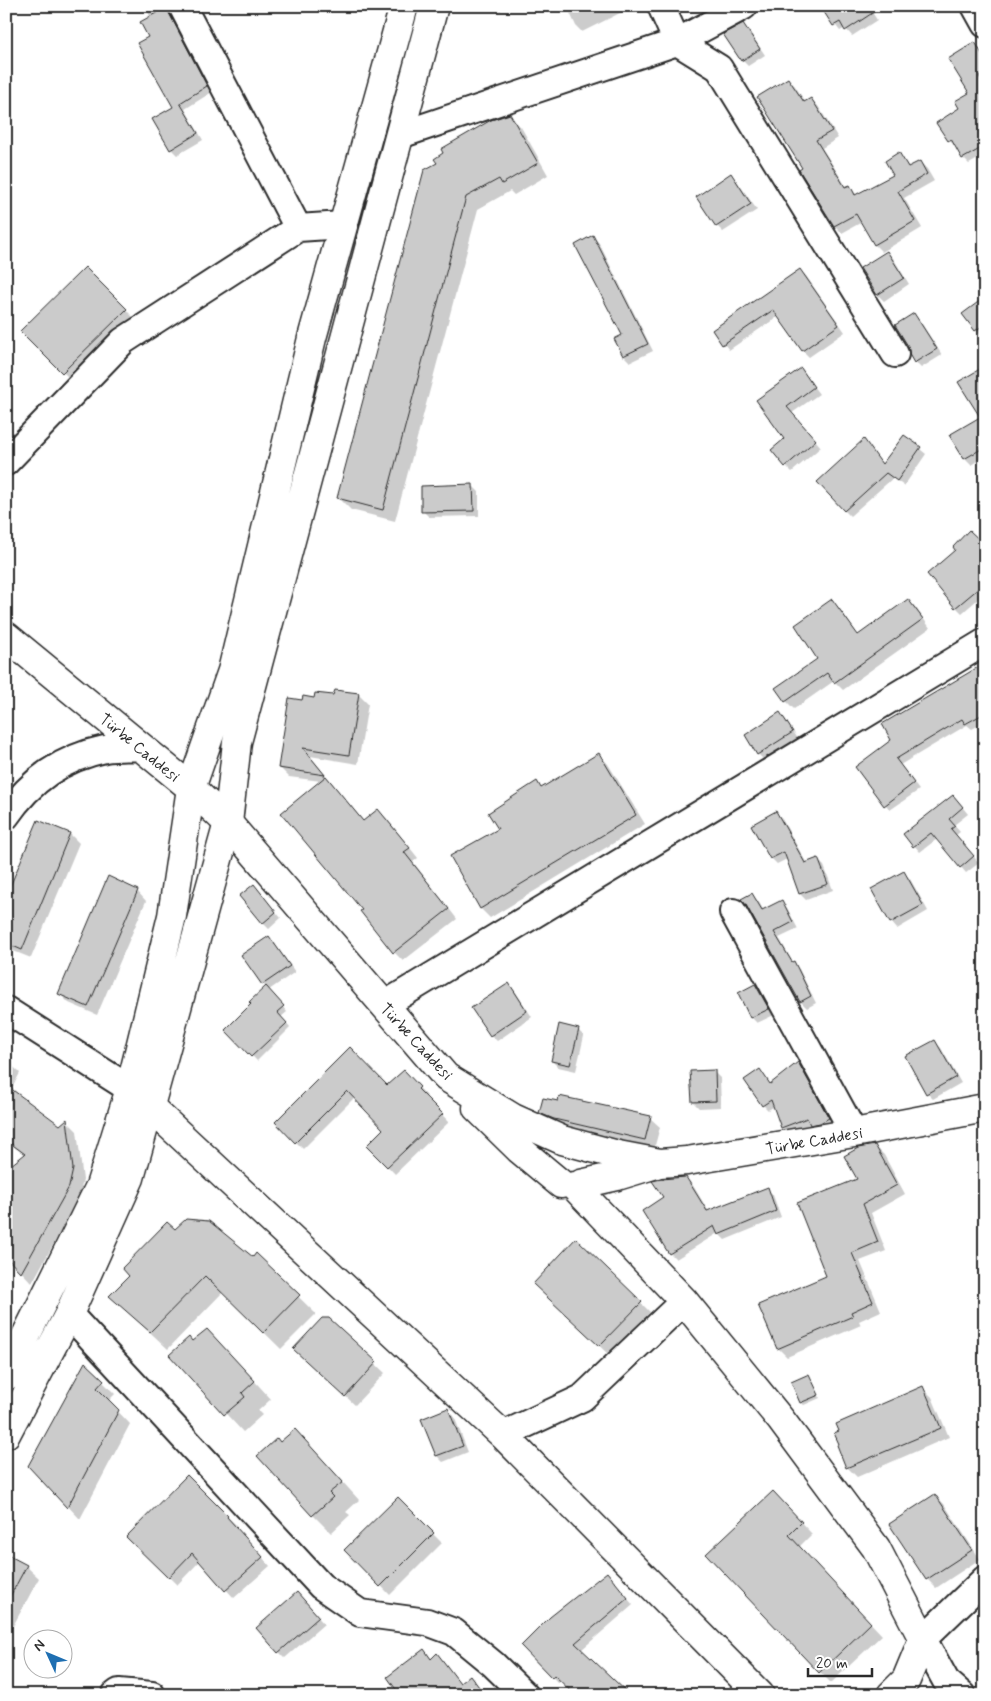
<svg xmlns="http://www.w3.org/2000/svg" width="991" height="1701" font-family="Mynerve,sans-serif">
<style>
.shadow{fill:#0003}
.building{fill:#cbcbcb;stroke:#2b2b2b}
.lines{fill:none;stroke-linecap:round;stroke-linejoin:round}
.minor-casing{stroke:#2b2b2b;stroke-width:30}
.tertiary-casing{stroke:#2b2b2b;stroke-width:31}
.secondary-casing{stroke:#2b2b2b;stroke-width:31}
.minor{stroke:#fff;stroke-width:26}
.tertiary{stroke:#fff;stroke-width:28}
.secondary{stroke:#fff;stroke-width:28}
.labels{text-anchor:middle;stroke-width:4.5;stroke-linejoin:round;paint-order:stroke}
.street-label{font-size:16px;fill:#2b2b2b;stroke:#fff}
</style>
<rect width="100%" height="100%" fill="#fff"/>
<filter id="ink" filterUnits="userSpaceOnUse"><feTurbulence type="fractalNoise" baseFrequency=".02" numOctaves="2"/><feDisplacementMap in="SourceGraphic" scale="10" xChannelSelector="R" yChannelSelector="G"/><feConvolveMatrix kernelMatrix="1 2 1 2 8 2 1 2 1" color-interpolation-filters="sRGB"/></filter>
<g filter="url(#ink)">
<path class="shadow" d="M145,6H174L173,13L174,20L212,92L185,109L203,140L177,155L171,149L174,107L150,37L151,18Z
M481,6H502L501,11Z
M584,6H634L582,32L576,26L570,13Z
M868,6L877,20L852,36L845,28L840,31L826,13L832,8Z
M743,25L749,31L765,55L748,66L742,60Z
M974,44L985,57L984,82L985,155L969,164L963,158L956,145L955,146L949,140L960,108L971,93Z
M788,79L795,86L806,103L811,99L818,106L838,138L822,148L847,188L849,187L857,195L895,175L899,154L910,168L920,162L927,169L934,181L904,198L922,228L882,252L875,245L862,222L842,233L835,226L801,170L803,169Z
M509,115L521,127L548,175L514,195L510,191L478,209L395,521L351,510L339,498L425,171Z
M731,175L737,181L757,210L723,232L717,226L698,197Z
M593,237L599,243L653,351L630,362L624,356L616,339L623,336Z
M887,252L893,258L909,284L884,301L878,295Z
M85,269L135,319L72,381L22,331Z
M800,270L806,276L845,332L809,357L803,351L779,316L729,350L713,330Z
M985,299V334L982,337L963,315Z
M914,315L920,321L942,355L921,368L915,362Z
M985,367V456L971,465L965,459L982,417Z
M801,370L819,394L792,413L821,447L792,472L786,466L785,439L758,400Z
M904,436L926,454L904,486L893,478L850,516L844,510L864,441L883,465Z
M473,486L479,492V516L429,517L423,511Z
M982,535L985,537V593L962,613L956,607L977,540Z
M908,600L916,608L930,628L843,690L834,681L794,709L786,701L819,659L832,601L840,609L859,636Z
M985,665V722L972,729L967,725L900,765L919,790L890,810L857,767Z
M359,695L368,704L358,764L310,756L364,822L378,810L387,819L418,858L413,862L457,919L403,961L394,952L364,910L321,781L289,777L279,767L303,701Z
M780,714L786,720L798,739L764,760L758,754Z
M599,754L608,764L645,824L490,918L481,909L499,829L536,783L542,789Z
M959,803L968,814L954,825L960,832L956,835L979,863L966,873L937,839L920,852L905,835Z
M776,813L782,819L807,864L818,860L824,866L833,890L806,900L800,894L787,859L777,864L771,858L753,826Z
M39,821L70,834L79,843L31,958L6,948V899Z
M904,873L910,879L928,911L897,929L891,922Z
M137,891L146,901L97,1015L69,1003L60,994Z
M260,892L281,918L269,929L263,923Z
M752,895L758,901L764,911L781,902L787,908L798,929L779,938L794,964L799,969L816,1003L807,1008L801,1002L747,904Z
M269,938L275,944L295,972L269,990L287,1012L281,1017L290,1028L257,1061L227,1030L267,988L263,984Z
M509,985L515,991L532,1017L497,1041L491,1035Z
M755,985L761,991L774,1015L757,1023L751,1017Z
M578,1030L584,1036L576,1071L558,1067L552,1061Z
M935,1042L941,1048L961,1083L933,1099L927,1093Z
M350,1049L387,1087L404,1072L427,1096L425,1097L449,1122L395,1174L368,1146L385,1129L355,1097L303,1149L276,1122Z
M6,1060L20,1073L11,1090L60,1127L67,1121L77,1131L83,1180L79,1198L32,1283L6,1255L25,1155L6,1141Z
M798,1063L803,1069L833,1124L817,1129L811,1124L788,1133L782,1127L775,1106L768,1110L763,1105L760,1071L771,1085Z
M714,1072L720,1078L721,1107L699,1108L693,1102Z
M541,1112L650,1118L660,1127L654,1149L564,1128L550,1122Z
M875,1146L884,1155L905,1194L871,1213L886,1251L860,1261L881,1311L859,1321L861,1325L787,1357L778,1348L828,1277L859,1179Z
M686,1178L692,1184L709,1212L767,1188L773,1195L781,1217L725,1240L718,1233L676,1259L670,1253L643,1211L664,1198Z
M175,1231L253,1258L256,1255L316,1314L281,1349L223,1292L168,1349L111,1296Z
M544,1293L641,1303L650,1312L609,1355Z
M328,1319L385,1373L355,1405L304,1358Z
M224,1348L271,1399L258,1411L262,1415L243,1432L171,1355Z
M85,1364L115,1394L108,1401L130,1424L80,1519L30,1466Z
M809,1375L820,1398L804,1405L801,1403Z
M923,1388L932,1397L949,1437L857,1477L847,1467L838,1446Z
M448,1410L454,1416L468,1452L443,1462L437,1456Z
M280,1443L312,1448L359,1500L346,1512L350,1515L331,1533L313,1515Z
M187,1477L236,1525L235,1526L270,1566L234,1598L200,1561L177,1585L128,1537Z
M773,1493L812,1534L799,1547L882,1635L831,1683L820,1672Z
M935,1495L944,1504L980,1559L936,1588L927,1579Z
M398,1499L442,1543L390,1595L346,1550Z
M6,1555L26,1566L39,1578L6,1639Z
M612,1579L633,1605L581,1650L558,1683L523,1646Z
M303,1600L324,1624L285,1658L279,1652Z
M985,1628V1646L977,1638Z
M423,1651L432,1659L437,1655L461,1684L470,1677L486,1695H402Z
M642,1689L648,1695H630L634,1691L638,1694Z"/>
<path class="building" d="M830,6H883L845,31L840,22L833,26L824,12L831,8Z
M167,7L169,13L207,86L180,103L198,133L170,150L152,119L173,107L137,43L148,37L140,22Z
M743,23L760,49L741,61L723,34Z
M975,42L985,59V72L979,76L984,85L985,84V146L962,159L951,139L948,141L936,123L959,108L955,101L969,93L948,59Z
M788,78L804,102L811,98L832,131L816,140L845,187L850,185L855,195L893,175L885,161L899,152L908,167L920,161L927,174L898,191L915,221L874,245L856,214L834,226L799,170L802,168L757,97Z
M510,114L538,163L502,184L499,179L466,197L383,510L337,498L424,170L437,163L434,159L443,153L441,149L491,120Z
M731,173L751,204L716,227L696,197Z
M593,235L648,344L623,356L614,339L622,335L575,245Z
M887,251L904,278L877,295L860,268Z
M85,267L127,309L62,373L20,331Z
M800,269L839,325L802,351L773,310L722,345L712,330Z
M985,297V324L975,331L962,314Z
M914,313L937,349L914,363L910,356L908,346L895,325Z
M985,366V447L964,459L949,435L980,417L958,382Z
M801,368L814,387L787,407L816,440L785,467L771,450L784,439L756,400Z
M904,435L921,447L897,481L886,473L844,511L817,482L864,439L882,464Z
M473,484L474,511L421,512V486Z
M969,530L985,545V583L955,608L927,574L955,550L953,547Z
M832,599L858,635L908,599L923,619L834,683L827,673L785,702L775,688L817,659L795,625Z
M985,663V713L965,724L962,719L896,759L914,783L884,806L855,767L891,740L882,724Z
M335,690L359,693L349,755L303,748L325,775L278,768L289,698L302,700L303,696L314,698L315,693L333,695Z
M780,712L793,732L757,755L745,735Z
M599,753L636,815L480,909L450,856L498,829L488,813L537,781L541,788Z
M326,776L363,821L378,809L410,848L404,852L449,909L393,953L360,911L362,910L281,813Z
M953,795L963,807L949,819L955,826L951,829L974,856L960,868L931,833L913,847L903,834Z
M776,811L805,863L818,858L828,884L799,894L784,852L770,859L751,825Z
M38,820L70,833L22,950L6,943V896Z
M904,871L923,905L890,923L871,889Z
M108,876L138,890L88,1007L58,994Z
M254,884L276,912L262,924L239,896Z
M752,893L762,910L782,900L793,922L774,932L792,962L794,961L811,996L800,1002L746,905L741,899Z
M269,936L290,966L262,985L241,955Z
M509,983L527,1011L490,1036L471,1008Z
M755,984L769,1009L750,1018L738,993Z
M266,986L284,1006L277,1012L287,1023L251,1057L225,1030L251,1004L249,1002Z
M559,1024L579,1029L570,1065L551,1061Z
M935,1040L956,1077L926,1094L905,1056Z
M350,1047L387,1085L404,1070L420,1087L418,1089L443,1114L387,1167L366,1146L383,1129L347,1091L295,1143L275,1122Z
M798,1062L829,1118L820,1123L810,1125L807,1118L781,1128L771,1100L762,1106L744,1080L760,1069L770,1084Z
M715,1070L716,1101L692,1102L690,1071Z
M6,1085L60,1125L67,1119L73,1169L69,1187L21,1273L6,1257V1169L25,1154L6,1140Z
M559,1096L651,1116L645,1140L554,1119L539,1113L543,1098L558,1101Z
M875,1145L897,1185L863,1204L878,1242L852,1253L873,1302L851,1312L853,1316L777,1349L758,1305L826,1276L797,1203L857,1179L844,1156L858,1148Z
M686,1177L707,1211L768,1187L776,1211L718,1235L714,1226L669,1254L642,1211L663,1197L652,1181L661,1179Z
M186,1219L209,1221L253,1257L256,1253L300,1295L263,1333L205,1276L150,1332L109,1296L129,1276L122,1268L167,1222L175,1229Z
M576,1238L642,1302L599,1346L533,1284Z
M322,1318H329L377,1362L345,1397L293,1349Z
M207,1329L255,1381L242,1393L245,1397L224,1415L169,1355L189,1337L192,1341Z
M85,1362L104,1380L97,1388L119,1410L67,1508L28,1466Z
M809,1374L819,1395L800,1403L791,1382Z
M923,1386L941,1428L846,1468L837,1445L839,1444L834,1433L839,1431L836,1424Z
M448,1408L463,1446L436,1456L421,1419Z
M295,1429L343,1482L329,1493L333,1497L312,1516L257,1456L277,1438L280,1442Z
M187,1475L228,1516L227,1517L263,1557L225,1591L192,1553L168,1578L126,1537Z
M773,1491L802,1522L789,1535L871,1623L819,1673L706,1554Z
M935,1494L972,1550L926,1580L889,1524Z
M398,1497L434,1533L380,1587L344,1550Z
M6,1554L27,1565L6,1604Z
M607,1572L628,1598L575,1643L630,1695H575L554,1675L552,1678L521,1646L550,1617Z
M297,1592L319,1617L278,1653L256,1628Z
M424,1649L431,1659L437,1653L460,1683L470,1675L485,1695H400L387,1677Z"/>
<g class="lines">
<defs>
<path id="minor" d="M182,6L298,228
M661,6L677,42L719,68L895,354
M975,6L985,24
M400,135L677,42L744,6
M6,462L123,341L298,228L343,225
M6,816C31,780 62,758 105,749C117,747 129,748 140,747
M733,912L854,1133
M384,1005L985,642
M6,1010L130,1089L145,1103
M69,1314L321,1586L360,1613L427,1622L454,1632L493,1664L525,1695
M503,1435L582,1398L684,1301
M115,1695L119,1692L152,1695
M962,1695L946,1681L923,1639L985,1579"/>
<path id="tertiary" d="M6,636L191,788L228,823L446,1077L513,1118L562,1140L618,1155L660,1163L687,1161L854,1133L985,1108
M150,1107L503,1435L760,1695
M477,1108L519,1149L561,1184
M581,1184L617,1176L656,1164
M574,1186L684,1301L781,1420L876,1548L923,1639L906,1680L891,1695"/>
<path id="secondary" d="M6,1376L100,1186L130,1089L172,916L191,788L232,671L312,338L404,6
M6,1434L69,1314L130,1178L228,823L237,742L434,6"/>
</defs>
<use href="#minor" class="minor-casing"/>
<use href="#tertiary" class="tertiary-casing"/>
<use href="#secondary" class="secondary-casing"/>
<use href="#minor" class="minor"/>
<use href="#tertiary" class="tertiary"/>
<use href="#secondary" class="secondary"/>
</g>
</g>
<g class="labels">
<g class="street-label">
<text transform="translate(140 747) rotate(39)" y="6">Türbe Caddesi</text>
<text transform="translate(417 1041) rotate(47)" y="6">Türbe Caddesi</text>
<text transform="translate(814 1140) rotate(-10)" y="6">Türbe Caddesi</text>
</g>
</g>
<rect width="991" height="1701" fill="none" stroke="#fff" stroke-width="25"/>
<rect x="12" y="12" width="966" height="1676" fill="none" stroke="#2b2b2b" stroke-width="2" filter="url(#ink)"/>
<g transform="translate(48 1654) rotate(314)"><circle r="24" fill="#ffffff" stroke="#aaaaaa"/>
<path d="M0-4L9 19L0 12L-9 19Z" fill="#1f6fb2"/>
<text y="-8" font-size="14" font-weight="bold" text-anchor="middle" fill="#2b2b2b">N</text>
</g>
<path d="M808 1668v8h64v-8" fill="none" stroke="#2b2b2b" stroke-width="2.5"/>
<text x="816" y="1668" font-size="15" fill="#2b2b2b" stroke="#ffffff" stroke-width="4" paint-order="stroke">20 m</text>
</svg>
